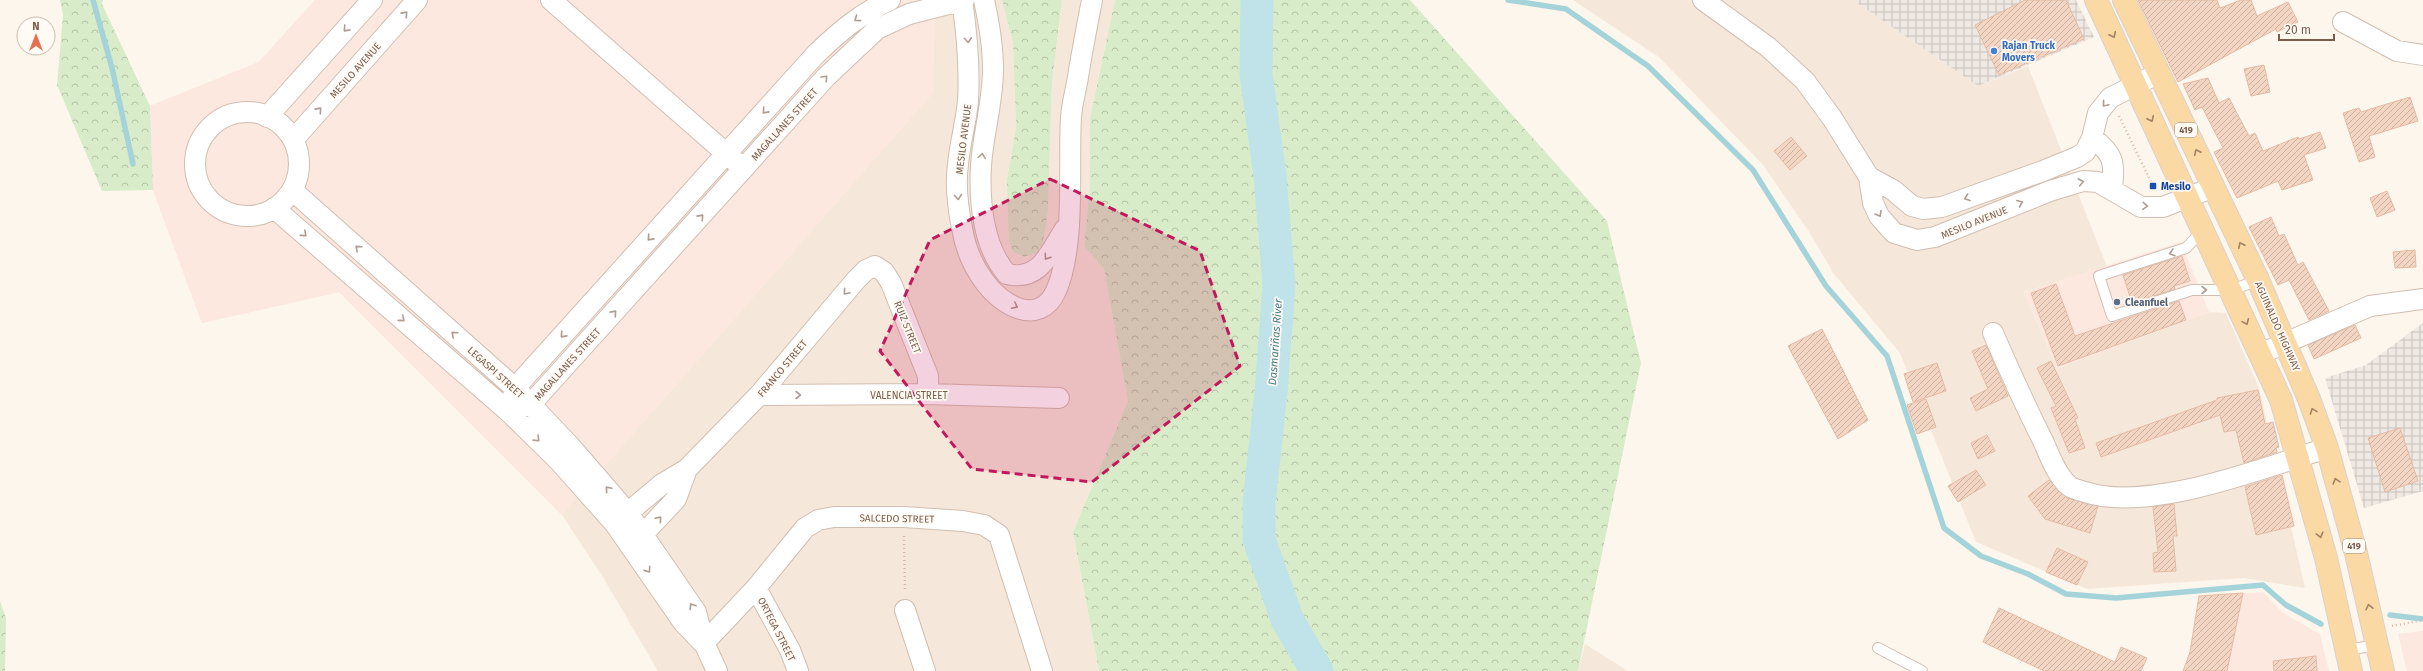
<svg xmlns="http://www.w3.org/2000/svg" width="2423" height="671" font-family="'Fira Sans',sans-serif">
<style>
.residential{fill:#f5e8da}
.commercial{fill:#fde8e0}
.industrial{fill:url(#industrial-grid)}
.forest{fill:url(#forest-crowns)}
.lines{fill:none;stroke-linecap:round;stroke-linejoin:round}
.stream{stroke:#a5d3da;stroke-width:5.5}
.river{stroke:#bfe3e8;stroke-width:33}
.building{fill:url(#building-hatch);stroke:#e6bba3}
.service-casing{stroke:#d1beb0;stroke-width:12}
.minor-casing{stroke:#d1beb0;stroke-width:22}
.primary-casing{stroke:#dad1cd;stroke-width:24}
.path{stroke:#d9b8a5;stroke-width:2.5;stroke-dasharray:1 3;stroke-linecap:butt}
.service{stroke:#fff;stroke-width:10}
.minor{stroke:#fff;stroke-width:20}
.primary{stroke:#fbd9a5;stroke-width:22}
.oneway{stroke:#af9d94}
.oneway2{stroke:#a18267}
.marked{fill:#c2185b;fill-opacity:0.2;stroke:#c2185b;stroke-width:3;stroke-dasharray:8 5;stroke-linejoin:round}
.shop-dot{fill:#3f7fe0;stroke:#fffaf3;stroke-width:1.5}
.transit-dot{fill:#1a4fb4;stroke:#fffaf3;stroke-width:1.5}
.service-dot{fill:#5c6f8a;stroke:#fffaf3;stroke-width:1.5}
.labels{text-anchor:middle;stroke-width:3.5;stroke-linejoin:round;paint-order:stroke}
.shield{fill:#fffaf3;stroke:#a28b7f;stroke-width:1}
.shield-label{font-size:9px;font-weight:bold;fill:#7a5c4d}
.shop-label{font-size:10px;font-weight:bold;fill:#366cbe;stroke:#fffaf3;text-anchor:start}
.street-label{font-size:10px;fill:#7a5c4d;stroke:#fffaf3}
.transit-label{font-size:10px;font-weight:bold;fill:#164399;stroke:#fffaf3;text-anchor:start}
.service-label{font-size:10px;font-weight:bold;fill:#4e5e75;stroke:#fffaf3;text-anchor:start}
.water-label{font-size:11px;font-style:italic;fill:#437c86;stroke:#fffaf3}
</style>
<defs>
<pattern id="industrial-grid" width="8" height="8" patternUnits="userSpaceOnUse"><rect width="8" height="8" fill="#efe9e4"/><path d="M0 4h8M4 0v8" fill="none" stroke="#c7c0bb"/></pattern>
<pattern id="forest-crowns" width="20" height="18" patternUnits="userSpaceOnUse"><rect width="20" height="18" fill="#d8ecc9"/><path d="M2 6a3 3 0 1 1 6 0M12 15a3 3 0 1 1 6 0" fill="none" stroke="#b4c2a5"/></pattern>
<pattern id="building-hatch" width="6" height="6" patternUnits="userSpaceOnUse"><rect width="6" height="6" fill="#f3d5c3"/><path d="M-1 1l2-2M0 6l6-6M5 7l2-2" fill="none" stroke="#cab0a1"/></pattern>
</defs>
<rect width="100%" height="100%" fill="#fdf6ec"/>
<path class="residential" d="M315,0H1002L1013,43L1016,128L1007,179L1048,210L1052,82L1062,0H1115L1090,118V185L1084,246L1104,269L1128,401L1073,532L1099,671H658L604,579L562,515L339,292L202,323L153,190L150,106L259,62Z
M1573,0H1853L1978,86L2028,66L2107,267L2024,292L2057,368L2209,312L2226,313L2259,388L2305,588L2243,578L2087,589L1976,542L1900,353L1834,274L1808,230L1763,165L1659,57Z
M1585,644L1628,671H1578Z"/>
<path class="commercial" d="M315,0H931L935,22L933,93L562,515L339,292L202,323L153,190L150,106L259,62Z
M2181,242L2209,312L2057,369L2024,292Z
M2263,592L2283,613L2320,634L2329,671H2183L2190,652L2199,596Z
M2423,631V671H2407L2398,634Z"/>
<path class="industrial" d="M1853,0H2076L2094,37L1978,86Z
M2423,323V491L2364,508L2325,378L2366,365Z"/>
<path class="forest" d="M60,0H103L102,4L150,106L153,190L102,191L57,85L63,15Z
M1002,0H1062L1052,82L1048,210L1043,243L1036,253L1024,257L1013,252L1009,240L1007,179L1016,128L1013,43Z
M1115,0H1410L1607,221L1641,363L1578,671H1099L1073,532L1128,401L1104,269L1084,246L1090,185V118Z
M0,601L6,618L5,671H0Z"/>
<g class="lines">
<path class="stream" d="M93,0L112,68L133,164
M1508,0L1566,9L1648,66L1753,170L1826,286L1887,356L1944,528L1981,556L2028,574L2066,594L2116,598L2263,585L2286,605L2321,624
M2390,615L2423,619"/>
<path class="river" d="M1257,0L1256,74L1270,176L1279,284L1271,392L1259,503V539L1287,619L1317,671"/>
</g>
<path class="building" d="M2025,0H2066L2084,39L1999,75L1975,25Z
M2138,0H2217L2220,8L2241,0H2251L2257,16L2288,2L2298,22L2277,32L2276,29L2178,82Z
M2264,65L2270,92L2251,96L2244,69Z
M2208,78L2219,103L2229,98L2249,136L2255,133L2263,151L2298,137L2299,139L2320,132L2326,148L2304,155L2313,180L2282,190L2278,181L2237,198L2214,152L2223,148L2202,107L2195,110L2183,84Z
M2410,97L2418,121L2369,136L2375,157L2359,162L2343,113L2359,108L2361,112Z
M1791,137L1807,156L1790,170L1774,151Z
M2387,191L2395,210L2377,217L2370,198Z
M2271,217L2279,236L2284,234L2298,265L2303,262L2329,311L2309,320L2289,280L2278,285L2249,227Z
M2415,250L2416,267L2395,268L2393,252Z
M2182,256L2190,281L2174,286L2175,289L2132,303L2123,275Z
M2056,284L2075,336L2179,301L2186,320L2058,366L2031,293Z
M2355,325L2361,338L2314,359L2308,345Z
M1822,329L1868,420L1838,439L1788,346Z
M1986,345L2008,396L1976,411L1970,398L1988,389L1972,351Z
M2051,361L2078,418L2075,419L2085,448L2069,453L2051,408L2056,406L2037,368Z
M1937,363L1946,391L1913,402L1904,374Z
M2258,390L2265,424L2273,422L2279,447L2276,448L2277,452L2244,463L2236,430L2224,432L2220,415L2101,457L2096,443L2217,400V398Z
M1926,399L1936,427L1917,434L1907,405Z
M2400,428L2418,481L2385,492L2368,438Z
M1987,435L1995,451L1978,459L1971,443Z
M1976,470L1986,485L1958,502L1948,486Z
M2282,475L2294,526L2256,535L2245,487Z
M2049,480L2067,498L2098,506L2090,533L2045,519L2028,496Z
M2174,504L2177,536H2173L2176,571L2154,572L2153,553L2158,552L2153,507Z
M2057,548L2088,562L2077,585L2046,572Z
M2243,593L2227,671H2183L2190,652L2199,596Z
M1999,608L2115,662L2121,647L2147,658L2141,671H2044L1983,642Z
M2316,656L2317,671H2274L2273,661Z"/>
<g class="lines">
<defs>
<path id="service" d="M2203,230L2186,248L2099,276L2112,316L2192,290H2232L2258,280
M1878,648L1922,671
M2346,650L2378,645"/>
<path id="minor" d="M551,0L737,163
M962,0C967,34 970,67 968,101C966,122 960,143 958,164C955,185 958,208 962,228C965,247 973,266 984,281C1001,305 1039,328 1056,291C1076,245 1068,167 1071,117C1072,103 1076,90 1078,77C1082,51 1087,26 1092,0
M984,0C989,23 993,45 993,69C993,102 983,134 981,166C979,201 983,247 1007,274C1040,282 1050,252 1065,229
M1703,0L1768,47L1805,81L1832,118L1869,177L1873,203L1879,216L1894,233L1917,240L1935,237L2050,191L2083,181L2098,182L2141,207H2163L2214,187
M2343,22L2397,51L2423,55
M195 164a52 52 0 1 1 104 0a52 52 0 1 1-104 0Z
M267,117L372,0
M2092,138C2114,153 2115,163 2112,189
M293,140L417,0
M1869,177L1893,190L1912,206L1923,209L1942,207L2043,171L2077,157L2085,152L2092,138L2098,113L2110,98L2159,73
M292,190L515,388L571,447L628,513L696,612L704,643L717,671
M274,208L509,412L559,461L615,524L683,622L702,642
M1993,333C2009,370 2026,407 2044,443C2050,457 2057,475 2068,485C2071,489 2080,490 2085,492C2149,513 2263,468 2327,448
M2260,354L2370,306L2423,299
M759,395L928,394L1059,398
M512,401L515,388L816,54C839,32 861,13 890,0
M509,412L531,404L826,77L877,29L909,14L964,0
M618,521L662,484L687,469L759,395L856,280L866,270L875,266L884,272L891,283L928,376V394
M635,543L676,499L687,469
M756,588L790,650L798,671
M905,610L925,671
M704,643L756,588L805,528L818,520L834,517H904L963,521L984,525L999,535L1042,671"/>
<path id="primary" d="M2096,0L2281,400L2326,558L2351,671
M2124,0L2258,280L2309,399L2327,448L2356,553L2383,671"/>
</defs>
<use href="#service" class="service-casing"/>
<use href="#minor" class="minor-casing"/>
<use href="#primary" class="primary-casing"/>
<path class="path" d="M2119,116L2153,186
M904,536L905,591
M2392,626L2423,620"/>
<use href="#service" class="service"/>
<use href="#minor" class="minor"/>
<use href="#primary" class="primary"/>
</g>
<defs><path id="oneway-chevron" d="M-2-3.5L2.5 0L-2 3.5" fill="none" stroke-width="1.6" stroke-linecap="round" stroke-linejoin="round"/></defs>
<g class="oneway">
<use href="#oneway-chevron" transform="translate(405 14) rotate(-48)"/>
<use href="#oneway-chevron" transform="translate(857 19) rotate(144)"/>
<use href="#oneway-chevron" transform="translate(346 29) rotate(132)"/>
<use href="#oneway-chevron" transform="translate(968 40) rotate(86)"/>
<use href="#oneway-chevron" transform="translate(825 78) rotate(-47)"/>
<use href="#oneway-chevron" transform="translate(2105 104) rotate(130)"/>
<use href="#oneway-chevron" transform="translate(319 110) rotate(-48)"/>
<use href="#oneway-chevron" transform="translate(765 111) rotate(132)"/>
<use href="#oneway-chevron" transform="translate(982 156) rotate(-82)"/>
<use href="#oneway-chevron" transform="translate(2081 182) rotate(-11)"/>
<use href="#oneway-chevron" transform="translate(958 197) rotate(85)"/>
<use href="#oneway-chevron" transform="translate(1967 198) rotate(160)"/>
<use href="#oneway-chevron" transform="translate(2020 203) rotate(-22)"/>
<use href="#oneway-chevron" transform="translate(2145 206) rotate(4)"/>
<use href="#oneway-chevron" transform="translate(1879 214) rotate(59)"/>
<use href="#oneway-chevron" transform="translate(701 217) rotate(-48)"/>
<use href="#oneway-chevron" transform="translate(304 234) rotate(41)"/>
<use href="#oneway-chevron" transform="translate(650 238) rotate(132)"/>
<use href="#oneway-chevron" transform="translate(358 248) rotate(-138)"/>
<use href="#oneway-chevron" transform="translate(2172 253) rotate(163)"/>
<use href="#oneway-chevron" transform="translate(1047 257) rotate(124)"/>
<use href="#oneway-chevron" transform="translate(2204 290)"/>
<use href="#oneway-chevron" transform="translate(846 292) rotate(130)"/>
<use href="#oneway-chevron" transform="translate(1015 306) rotate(27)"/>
<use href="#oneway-chevron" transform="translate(614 313) rotate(-48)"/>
<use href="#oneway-chevron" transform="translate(402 319) rotate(41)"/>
<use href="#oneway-chevron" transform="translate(454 334) rotate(-138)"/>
<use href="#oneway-chevron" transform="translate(563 335) rotate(132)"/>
<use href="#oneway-chevron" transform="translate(798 395)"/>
<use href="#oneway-chevron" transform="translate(537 439) rotate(44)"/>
<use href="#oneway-chevron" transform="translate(608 489) rotate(-131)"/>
<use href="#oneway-chevron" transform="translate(659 519) rotate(-49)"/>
<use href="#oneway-chevron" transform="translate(648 570) rotate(55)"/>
<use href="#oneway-chevron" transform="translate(692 606) rotate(-123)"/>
</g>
<g class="oneway2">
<use href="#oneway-chevron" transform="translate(2113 35) rotate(65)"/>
<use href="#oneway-chevron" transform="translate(2151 119) rotate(65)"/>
<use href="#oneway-chevron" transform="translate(2197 152) rotate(-116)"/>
<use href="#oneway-chevron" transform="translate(2241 245) rotate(-116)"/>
<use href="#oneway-chevron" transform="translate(2246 322) rotate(66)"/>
<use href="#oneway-chevron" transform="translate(2313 411) rotate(-110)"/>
<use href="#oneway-chevron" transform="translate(2336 481) rotate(-106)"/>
<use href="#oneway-chevron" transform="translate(2320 535) rotate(75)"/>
<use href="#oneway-chevron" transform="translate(2369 607) rotate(-103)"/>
</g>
<path class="marked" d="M1050,179L1200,251L1240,366L1092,482L972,469L880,351L930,240Z"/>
<circle class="shop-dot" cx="1994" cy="51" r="4"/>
<rect class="transit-dot" x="2149" y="182" width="8" height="8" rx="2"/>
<circle class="service-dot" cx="2117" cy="302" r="4"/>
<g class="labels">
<g class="shield">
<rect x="2175" y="123" width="22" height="14" rx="3"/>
<rect x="2343" y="539" width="22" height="14" rx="3"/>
</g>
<g class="shield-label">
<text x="2186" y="133">419</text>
<text x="2354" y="549">419</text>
</g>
<g class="shop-label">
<text x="2002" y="49">Rajan Truck<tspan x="2002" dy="12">Movers</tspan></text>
</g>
<g class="street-label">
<text transform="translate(355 70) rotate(-48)" y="4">MESILO AVENUE</text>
<text transform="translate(784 124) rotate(-48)" y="4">MAGALLANES STREET</text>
<text transform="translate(963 139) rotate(-83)" y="4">MESILO AVENUE</text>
<text transform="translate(1974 222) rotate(-22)" y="4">MESILO AVENUE</text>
<text transform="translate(2278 326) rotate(66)" y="4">AGUINALDO HIGHWAY</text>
<text transform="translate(908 327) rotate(68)" y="4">RUIZ STREET</text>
<text transform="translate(567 364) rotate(-48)" y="4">MAGALLANES STREET</text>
<text transform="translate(782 368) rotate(-50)" y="4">FRANCO STREET</text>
<text transform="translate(496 372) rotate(42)" y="4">LEGASPI STREET</text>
<text x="909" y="399">VALENCIA STREET</text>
<text transform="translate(897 518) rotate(1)" y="4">SALCEDO STREET</text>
<text transform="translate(777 629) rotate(63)" y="4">ORTEGA STREET</text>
</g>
<g class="transit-label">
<text x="2161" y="190">Mesilo</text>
</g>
<g class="service-label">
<text x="2125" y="306">Cleanfuel</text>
</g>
<g class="water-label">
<text transform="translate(1275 342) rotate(-86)" y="4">Dasmariñas River</text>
</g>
</g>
<g transform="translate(36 36)"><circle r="19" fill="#fffaf3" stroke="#cabbb1"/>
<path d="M0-3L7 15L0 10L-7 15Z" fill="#e76f51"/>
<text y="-6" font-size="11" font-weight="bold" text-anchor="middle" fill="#7a5c4d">N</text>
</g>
<path d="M2279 34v6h55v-6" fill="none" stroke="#7a5c4d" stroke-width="2"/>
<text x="2285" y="34" font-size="12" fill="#7a5c4d" stroke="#fffaf3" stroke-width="3" paint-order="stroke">20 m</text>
</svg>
